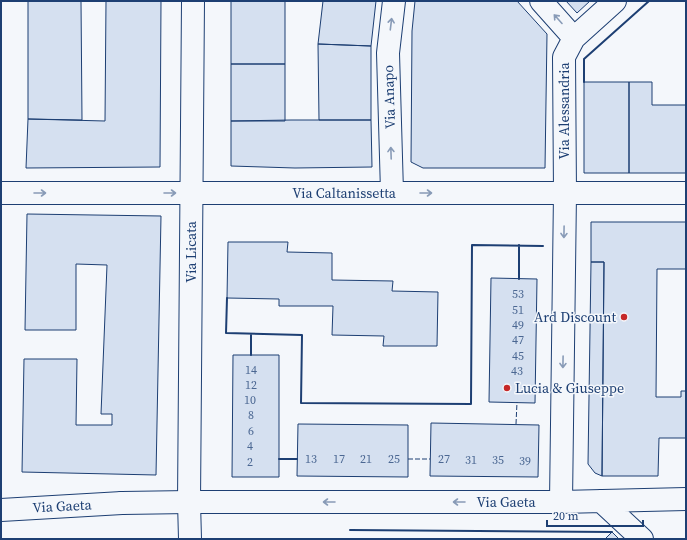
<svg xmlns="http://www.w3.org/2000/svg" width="687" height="540" font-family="'Source Serif 4',serif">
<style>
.building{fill:#d5e0f0;stroke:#1d3f73}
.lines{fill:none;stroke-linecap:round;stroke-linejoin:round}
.pedestrian-casing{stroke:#1d3f73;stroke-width:24}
.minor-casing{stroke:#1d3f73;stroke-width:24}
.tertiary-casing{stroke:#1d3f73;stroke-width:24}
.pedestrian{stroke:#f4f7fb;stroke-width:22}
.minor{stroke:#f4f7fb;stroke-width:22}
.tertiary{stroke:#f4f7fb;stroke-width:22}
.fence{stroke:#1d3f73;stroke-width:1;stroke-dasharray:5 2;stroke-linecap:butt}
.wall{stroke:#1d3f73;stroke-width:2}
.oneway{stroke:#889bb7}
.poi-dot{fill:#c62828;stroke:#f4f7fb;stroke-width:1.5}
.labels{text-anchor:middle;stroke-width:3;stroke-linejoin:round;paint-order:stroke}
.number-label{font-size:12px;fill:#4b6792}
.street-label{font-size:14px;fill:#1d3f73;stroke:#f4f7fb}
.poi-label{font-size:14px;fill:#1d3f73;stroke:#f4f7fb;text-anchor:end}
</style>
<rect width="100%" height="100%" fill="#f4f7fb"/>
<path class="building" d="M28,1H81L82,120L28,119Z
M106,1H161L160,167L26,168L28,119L105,121Z
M231,1H285V64H231Z
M323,1H376L371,46L318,44Z
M415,1H517L547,34L545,168H423L411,162L412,31Z
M566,1H590L577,13Z
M318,44L371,46V120H319Z
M231,64H285V121H231Z
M584,82H629V173H584Z
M629,82H652V105H686V173H629Z
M291,120H371L372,167L295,168L231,166V121Z
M27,214L161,216L156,475L22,472L24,359H77L76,425H112V414H101L107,265L76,264V330H25Z
M591,222H686V269H657L656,397H681V391H686V438H659L658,476H602L604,262H591Z
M228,242H288L287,252L332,253V280L393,281L392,291L438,292L437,346H383L384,336L332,335L333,306H279V299L227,298Z
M591,262H604L602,476L595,473L588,464Z
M491,278L537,279L535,403L489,402Z
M233,355H279V477H232Z
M431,423L539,425L538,477L430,476Z
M298,424L408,425V477L297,476Z
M612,532L619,539H605Z"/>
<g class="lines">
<defs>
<path id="pedestrian" d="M122,503L189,502"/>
<path id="minor" d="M541,1L574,38
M392,192L388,53L394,1
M1,193H686
M601,501L642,539
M189,502H561L565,193L564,57L574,38L615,1
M561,502L686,499
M1,510L122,503"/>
<path id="tertiary" d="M190,539L189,502L193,1"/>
</defs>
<use href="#pedestrian" class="pedestrian-casing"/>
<use href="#minor" class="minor-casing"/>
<use href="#tertiary" class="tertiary-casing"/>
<use href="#pedestrian" class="pedestrian"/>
<use href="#minor" class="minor"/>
<use href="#tertiary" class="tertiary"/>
<path class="fence" d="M516,424L517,402
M408,459H430"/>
<path class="wall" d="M584,82V59L649,1
M519,279V245
M227,298L226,333L302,335L301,403L471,404L472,245L543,246
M251,334V355
M279,459H297
M350,530L612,532"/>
</g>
<defs><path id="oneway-shaft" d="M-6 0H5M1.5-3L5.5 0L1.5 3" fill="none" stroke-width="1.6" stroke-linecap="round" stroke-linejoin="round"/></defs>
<g class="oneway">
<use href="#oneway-shaft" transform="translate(558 19) rotate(-132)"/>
<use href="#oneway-shaft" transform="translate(391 24) rotate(-83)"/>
<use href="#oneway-shaft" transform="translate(391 153) rotate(-92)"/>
<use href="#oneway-shaft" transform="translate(40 193)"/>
<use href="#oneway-shaft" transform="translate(170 193)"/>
<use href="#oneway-shaft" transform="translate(426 193)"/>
<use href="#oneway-shaft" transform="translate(564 232) rotate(91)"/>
<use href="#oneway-shaft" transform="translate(563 362) rotate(91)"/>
<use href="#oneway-shaft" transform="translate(329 502) rotate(180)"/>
<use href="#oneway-shaft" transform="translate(459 502) rotate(180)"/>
</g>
<g class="poi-dot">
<circle cx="624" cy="317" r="4"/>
<circle cx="507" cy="388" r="4"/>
</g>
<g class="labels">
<g class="number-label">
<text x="518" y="298">53</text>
<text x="518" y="314">51</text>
<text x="518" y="329">49</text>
<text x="518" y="344">47</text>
<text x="518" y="360">45</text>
<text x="251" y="374">14</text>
<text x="517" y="375">43</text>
<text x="251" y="389">12</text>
<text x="250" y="404">10</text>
<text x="251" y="419">8</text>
<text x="251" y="435">6</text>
<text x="250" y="450">4</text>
<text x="311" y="463">13</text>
<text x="339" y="463">17</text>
<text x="366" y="463">21</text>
<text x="394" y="463">25</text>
<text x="444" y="463">27</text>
<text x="471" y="464">31</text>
<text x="498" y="464">35</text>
<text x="525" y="465">39</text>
<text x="250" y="466">2</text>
</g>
<g class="street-label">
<text transform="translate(389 97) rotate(-92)" y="5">Via Anapo</text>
<text transform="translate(564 111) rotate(-90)" y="5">Via Alessandria</text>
<text x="344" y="198">Via Caltanissetta</text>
<text transform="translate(191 252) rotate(-90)" y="5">Via Licata</text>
<text x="506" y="507">Via Gaeta</text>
<text transform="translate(62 506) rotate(-3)" y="5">Via Gaeta</text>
</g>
<g class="poi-label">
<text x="616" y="322">Ard Discount</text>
<text x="515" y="393" text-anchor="start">Lucia &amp; Giuseppe</text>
</g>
</g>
<rect width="687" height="540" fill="none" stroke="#1d3f73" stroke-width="4"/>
<path d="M547 520v6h96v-6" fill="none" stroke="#1d3f73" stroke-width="2"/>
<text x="553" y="520" font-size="12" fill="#1d3f73" stroke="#f4f7fb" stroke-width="3" paint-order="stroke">20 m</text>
</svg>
